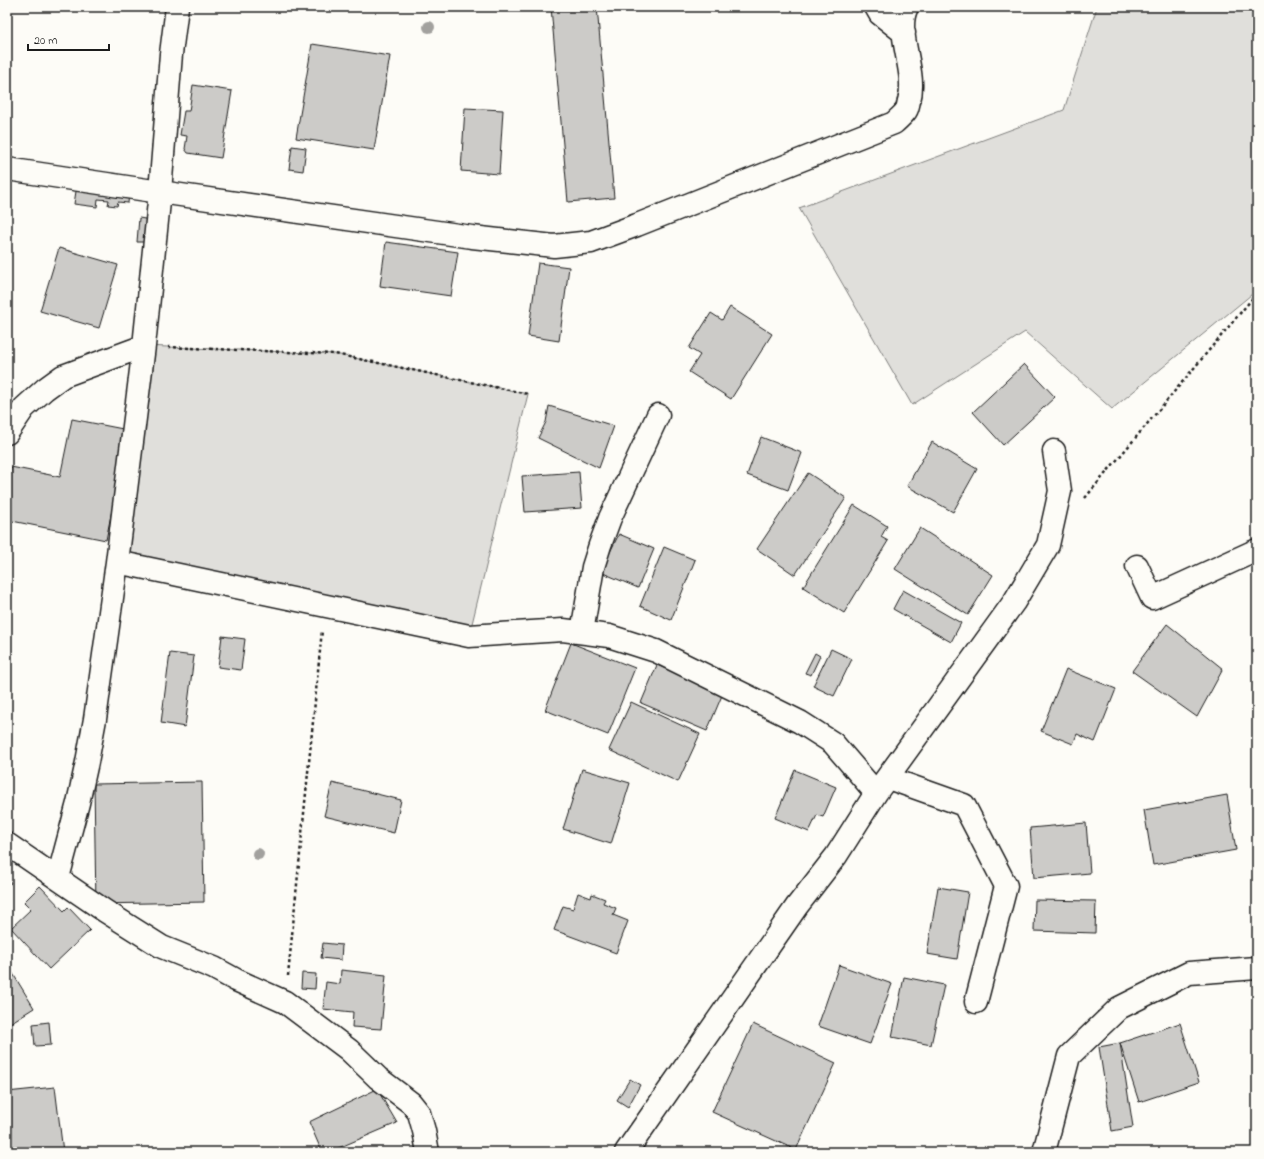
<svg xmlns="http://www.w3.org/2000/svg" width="1264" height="1159" font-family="'Indie Flower',sans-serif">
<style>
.green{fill:#e0dfdb;stroke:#7e7e7c}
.building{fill:#cccbc8;stroke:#1c1c1c}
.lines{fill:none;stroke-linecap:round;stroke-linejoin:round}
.street-casing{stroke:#1c1c1c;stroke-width:25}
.path{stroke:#1c1c1c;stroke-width:2.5;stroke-dasharray:3 3;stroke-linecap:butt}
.street{stroke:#fdfcf7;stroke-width:22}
.tree{fill:#a2a19e}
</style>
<rect width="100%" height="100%" fill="#fdfcf7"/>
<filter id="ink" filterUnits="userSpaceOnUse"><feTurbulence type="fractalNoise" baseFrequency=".025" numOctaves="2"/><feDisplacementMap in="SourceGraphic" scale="8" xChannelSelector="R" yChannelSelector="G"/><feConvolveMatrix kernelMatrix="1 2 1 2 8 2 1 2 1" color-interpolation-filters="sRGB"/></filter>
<g filter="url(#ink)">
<path class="green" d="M1097,7H1257V290L1112,409L1025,332L912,405L799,208L1064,110Z
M144,346L335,354L528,394L469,636L117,562Z"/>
<path class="building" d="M551,7H597L614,198L568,202Z
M312,44L390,56L374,150L296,138Z
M193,85L232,91L221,158L188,153L185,149L187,136L180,135L184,111H189Z
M465,108L503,110L499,174L461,171Z
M292,146L306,148L303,171L289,169Z
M77,185L129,193L128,203L118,202L117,206L108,205L109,200L98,199L97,207L74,204Z
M139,218L151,220L149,242H137Z
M386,242L458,252L451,296L380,286Z
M59,248L118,265L99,328L40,311Z
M538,263L569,267L559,341L528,336Z
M730,307L772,334L731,399L689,372L700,355L689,348L711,313L722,320Z
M1024,364L1055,397L1003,445L973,412Z
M549,406L614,426L599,468L538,438L546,422Z
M72,419L128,430L106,540L7,520V486L11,467L60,477Z
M761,437L802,453L788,490L747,475Z
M932,442L977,469L953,512L907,486Z
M579,472L582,508L525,512L522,476Z
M808,473L846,498L795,575L757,549Z
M854,505L887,526L881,537L888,541L844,613L803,587Z
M920,528L993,575L968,615L895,569Z
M619,534L654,549L638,588L603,573L608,556Z
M664,547L695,560L671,620L640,606Z
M903,590L961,623L951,642L893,609Z
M1167,624L1223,669L1197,717L1132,671Z
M222,636L245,639L241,670L218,667Z
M571,643L635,668L608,735L545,710Z
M831,649L852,659L834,696L813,686Z
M170,653L194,656L185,727L161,723Z
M815,653L820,656L811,675L805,673Z
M657,665L723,693L707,731L641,703Z
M1066,669L1116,689L1095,742L1077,734L1073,744L1041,731Z
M631,702L700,734L678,782L609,750Z
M582,769L630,783L611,844L563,829Z
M795,770L836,787L823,817L817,815L809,832L775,818Z
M202,782L204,902L96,904L94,784Z
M332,783L401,800L394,833L324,816Z
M1227,795L1236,850L1153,865L1144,810Z
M1086,823L1090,873L1034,878L1030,828Z
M7,876L11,883L7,886Z
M40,886L64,911L68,907L90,930L49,969L11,928L31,909L24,902Z
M938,887L968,892L957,959L927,954Z
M578,893L591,898L592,894L605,899L603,903L616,908L613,915L628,921L616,953L554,930L563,906L573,909Z
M1035,900L1096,901L1095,933L1034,931Z
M323,943L342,945L341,960L321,958Z
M7,964L34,1008L7,1025Z
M839,965L892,984L870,1044L818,1026Z
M341,970L386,975L381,1029L352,1027L353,1012L323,1009L326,982L340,984Z
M302,973L316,974L315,989L301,988Z
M904,977L944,985L931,1045L892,1037Z
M49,1022L51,1045L35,1046L33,1024Z
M1180,1023L1199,1082L1139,1102L1120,1043Z
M753,1024L836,1063L796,1150L712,1112Z
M1120,1043L1133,1127L1112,1131L1099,1047Z
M630,1079L640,1085L628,1107L617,1100Z
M55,1087L63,1152H7V1092Z
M377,1089L397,1123L329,1152H322L309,1122Z"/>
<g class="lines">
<defs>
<path id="street" d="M876,7L880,14L904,33
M7,169L160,192L472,237L554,246L591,242L637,225L894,123C898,119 902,116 905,112C908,109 908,104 909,101C918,72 894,32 907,7
M7,433L24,408L45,389L63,376L144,346
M117,562L469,636L563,630L609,636L656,651L800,722L833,743L876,793
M1137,566L1152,598L1257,550
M582,632L593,567L600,545L610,518L658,415
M888,778L964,805L1006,886L976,1002
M7,844L105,911L162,947L214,968L236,980L285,1002L349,1050L378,1078L411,1103L419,1113L424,1131L428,1152
M58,878L78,803L87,762L95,719L117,562L144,346L160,192L171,54L177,7
M626,1152L797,906L836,856L876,793L1014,602L1048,545L1060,491L1054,451
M1044,1152L1069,1056L1119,1008L1189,973L1257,968"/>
</defs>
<use href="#street" class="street-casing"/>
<path class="path" d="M168,347L335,354L528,394
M1085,498L1257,293
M288,976L322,630"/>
<use href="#street" class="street"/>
</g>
<g class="tree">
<circle cx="429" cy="27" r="6"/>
<circle cx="258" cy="854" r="6"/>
</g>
</g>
<rect width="1264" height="1159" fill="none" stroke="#fdfcf7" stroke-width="24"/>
<rect x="12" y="12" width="1240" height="1135" fill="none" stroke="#1c1c1c" stroke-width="1.5" filter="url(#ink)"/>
<path d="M28 44v6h81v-6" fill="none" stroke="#1c1c1c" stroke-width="2"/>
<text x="34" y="44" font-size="12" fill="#1c1c1c" stroke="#fdfcf7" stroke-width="3" paint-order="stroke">20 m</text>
</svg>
